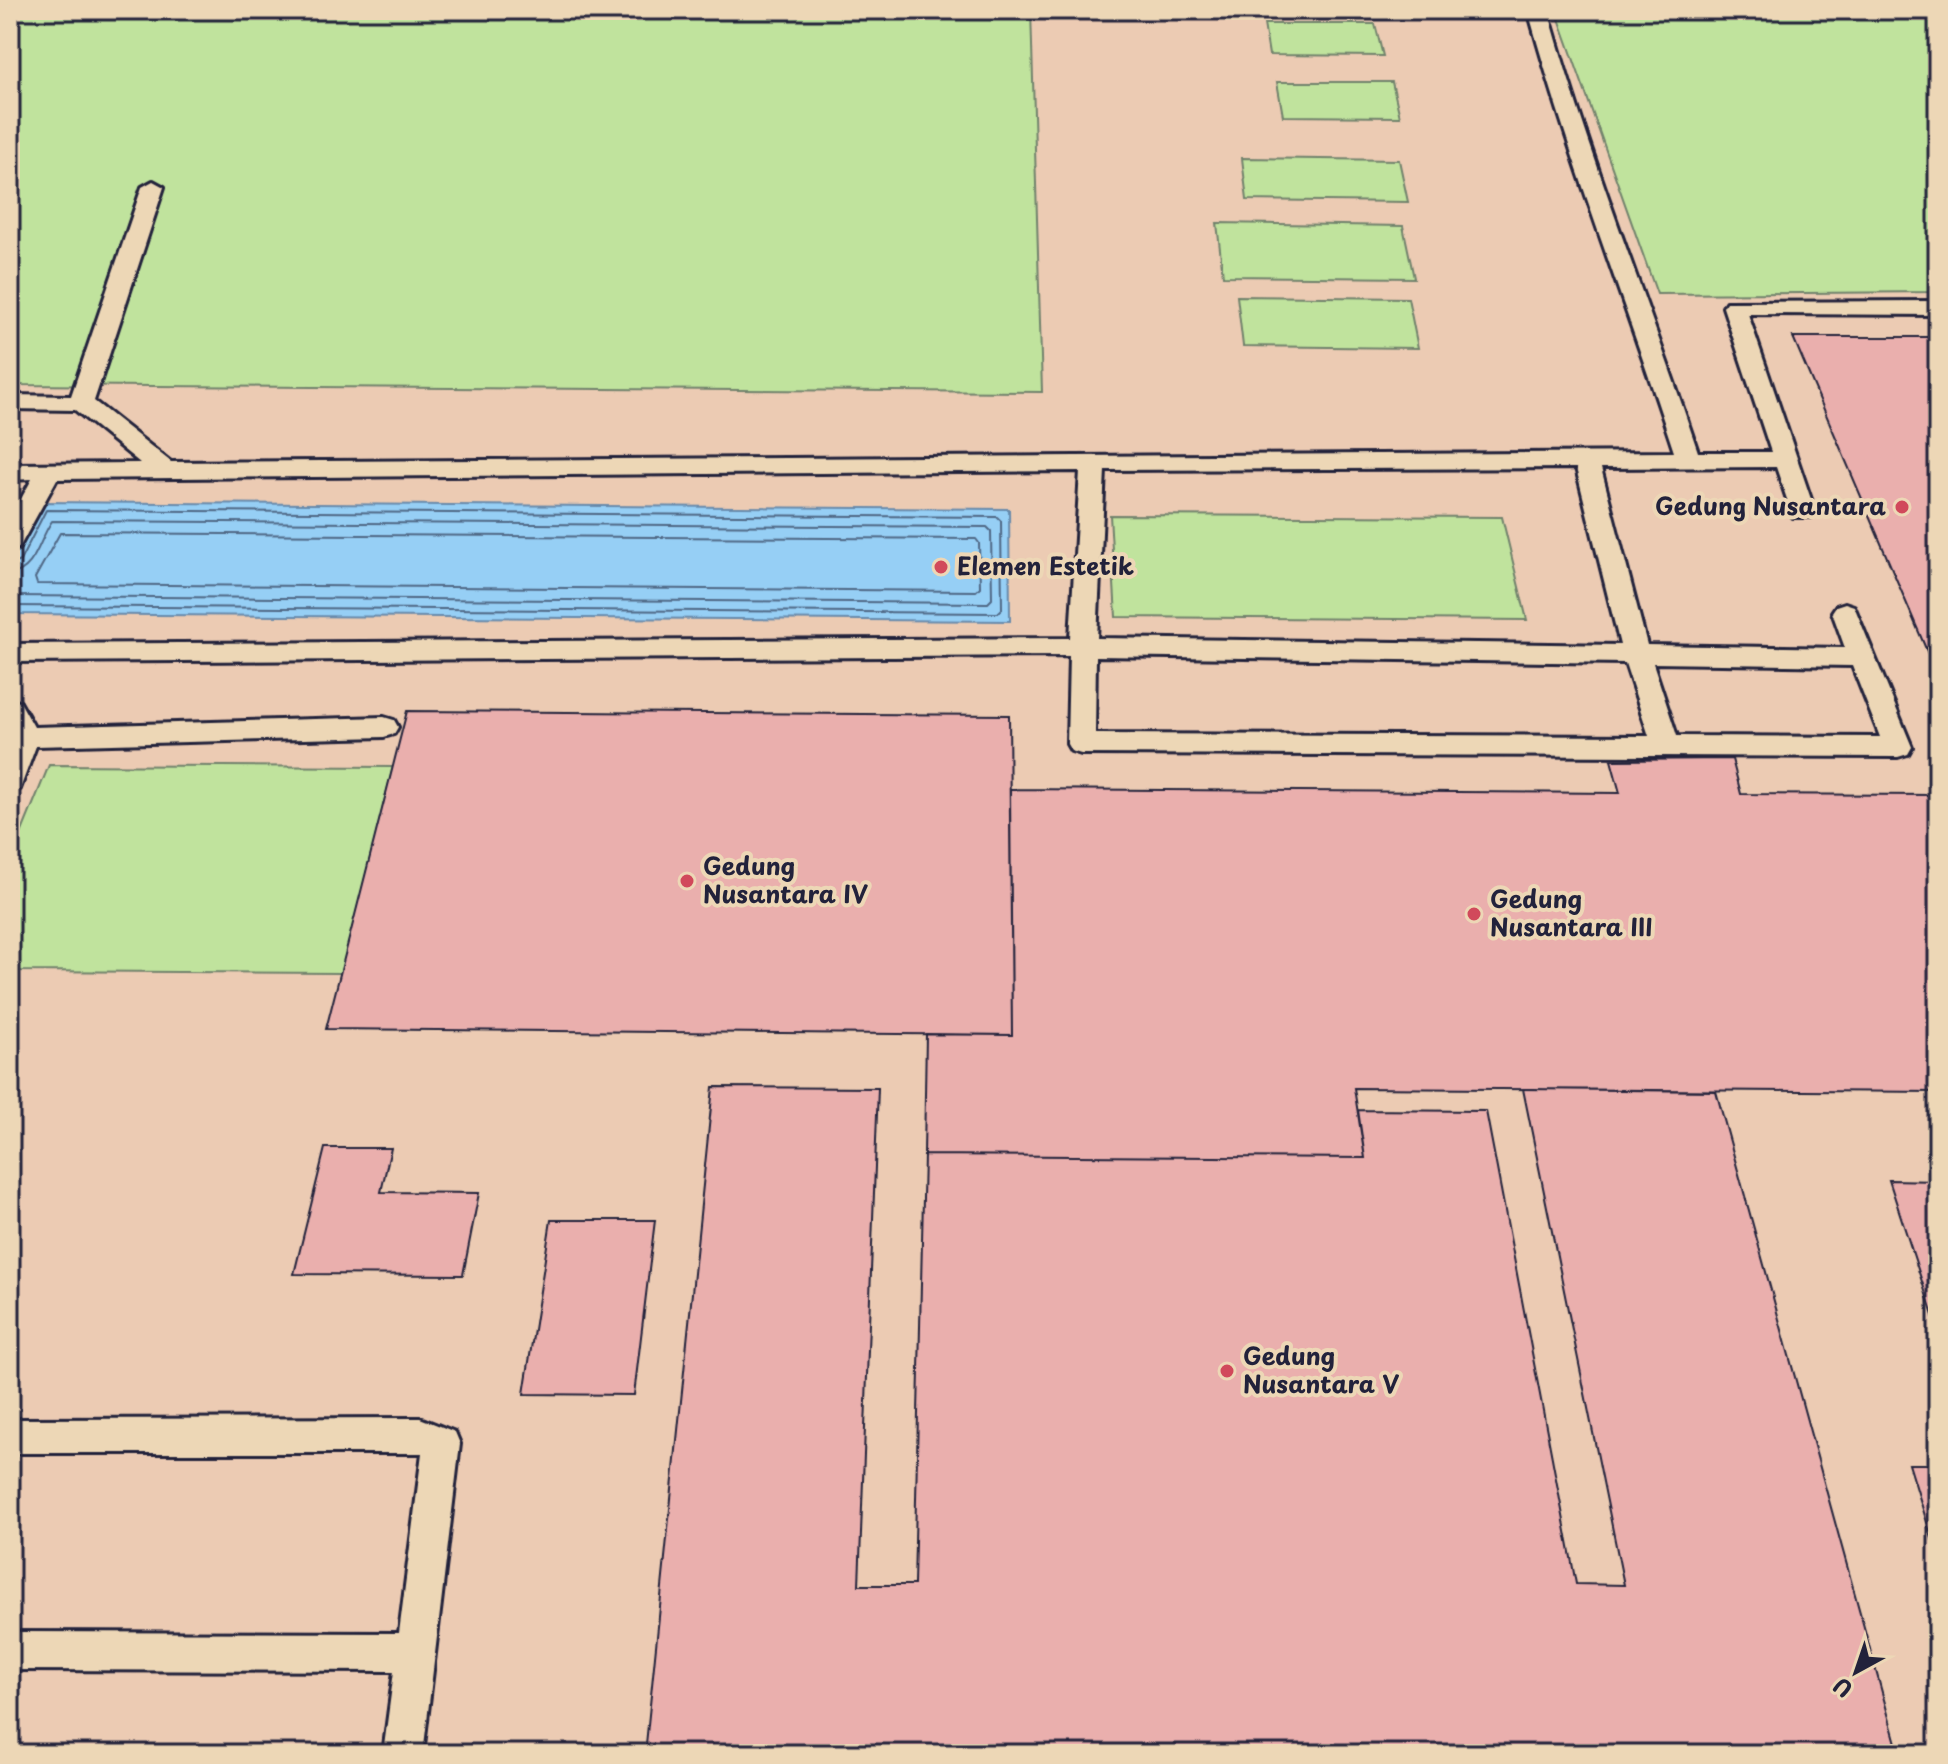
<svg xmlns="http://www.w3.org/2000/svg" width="1948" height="1764" font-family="'Playpen Sans',sans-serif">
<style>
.green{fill:#c0e39d;stroke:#71826c;stroke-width:2}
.water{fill:#96cff5;stroke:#688aab;stroke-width:2}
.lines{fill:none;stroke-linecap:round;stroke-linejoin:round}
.shore{stroke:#506785;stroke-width:2}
.building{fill:#eaafad;stroke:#22223b;stroke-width:2}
.service-casing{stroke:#22223b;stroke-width:6}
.service{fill:#edd7b6;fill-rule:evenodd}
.poi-dot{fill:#d1495b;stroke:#edd7b6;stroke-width:3}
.labels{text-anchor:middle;stroke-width:8;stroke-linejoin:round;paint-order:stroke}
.poi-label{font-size:24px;font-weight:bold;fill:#22223b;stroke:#edd7b6;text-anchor:start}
</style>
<rect width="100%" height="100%" fill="#eccbb3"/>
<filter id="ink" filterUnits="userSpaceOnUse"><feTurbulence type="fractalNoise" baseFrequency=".0125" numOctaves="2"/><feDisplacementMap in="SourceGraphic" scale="16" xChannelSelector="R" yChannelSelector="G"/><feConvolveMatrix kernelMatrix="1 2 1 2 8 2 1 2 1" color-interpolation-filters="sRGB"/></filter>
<g filter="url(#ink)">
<path class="green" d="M10,10H1031L1042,392L10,385Z
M1556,10H1938V292L1657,294Z
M1264,24H1375L1383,56L1269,55Z
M1277,82H1392L1400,117L1283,116Z
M1242,158L1399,160L1408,202L1247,200Z
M1217,223L1403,226L1414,278L1223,276Z
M1237,296L1408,298L1418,348L1243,346Z
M1110,515L1502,517L1527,620L1116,617Z
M49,765L393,767L341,973L10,971V861Z"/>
<path class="water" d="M39,502L1009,509L1010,621L10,614V565Z"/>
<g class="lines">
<path class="shore" d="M60,533L976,539L979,543L980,587L976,591L37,584L35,578Z
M10,565L20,561L46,510L997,517L1001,521L1002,609L998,613L10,606
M10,575C37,569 38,541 52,521L987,527L991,531L992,599L988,603L10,596"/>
</g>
<path class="building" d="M1793,337H1938V677Z
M407,711L1009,715L1012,1035L326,1029Z
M1732,759L1741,794L1938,795V1092L1354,1088L1365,1158L924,1155L926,1034L1012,1035L1010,789L1620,793L1611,760Z
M713,1087L878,1088L859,1585H914L924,1155L1365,1158L1358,1110L1486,1111L1576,1584L1624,1585L1523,1089L1716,1091L1899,1754H645Z
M325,1148H391L381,1192L479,1193L463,1275L294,1274Z
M1889,1180L1938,1181V1331Z
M551,1220H655L634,1395L524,1394Z
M1909,1464H1938V1558Z"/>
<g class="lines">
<defs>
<path id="service" d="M1528,10H1548C1590,160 1649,304 1698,452H1771L1723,307L1726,302L1938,301V315L1748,314L1815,511L1811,517H1793L1776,467L1601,468L1647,645L1845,648L1832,612L1836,606L1845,603L1854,606L1912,747L1908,754L1898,757L1081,754L1071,751L1067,744L1069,656L10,662V644L1070,638L1080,471L57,479L19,548L10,550V519L32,479L10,480V464L140,463L75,410L10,409V395L71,396L142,187L153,181L164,187L94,401L171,462L1674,452C1626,304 1569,160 1528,10ZM1576,468L1620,645L1097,638L1105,470ZM1096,656L1625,663L1649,736L1095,734ZM1653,663L1852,666L1880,737L1677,736Z
M10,700L20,702L34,727L384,717L394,720L398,727L394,734L384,737L36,746L20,789L10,792Z
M420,1418L455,1432L460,1444L423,1754H383L394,1671L10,1670V1632L399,1633L422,1453H10V1419Z"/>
</defs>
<use href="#service" class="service-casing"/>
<use href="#service" class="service"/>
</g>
</g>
<g class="poi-dot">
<circle cx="1902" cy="507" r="8"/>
<circle cx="941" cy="567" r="8"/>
<circle cx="687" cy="881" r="8"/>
<circle cx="1474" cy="914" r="8"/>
<circle cx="1227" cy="1371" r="8"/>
</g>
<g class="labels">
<g class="poi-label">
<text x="1886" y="515" text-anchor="end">Gedung Nusantara</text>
<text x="957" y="575">Elemen Estetik</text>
<text x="703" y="875">Gedung<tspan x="703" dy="28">Nusantara IV</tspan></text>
<text x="1490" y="908">Gedung<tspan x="1490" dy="28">Nusantara III</tspan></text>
<text x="1243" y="1365">Gedung<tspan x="1243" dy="28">Nusantara V</tspan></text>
</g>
</g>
<rect width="1948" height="1764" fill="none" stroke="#edd7b6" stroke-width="40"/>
<rect x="20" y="20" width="1908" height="1724" fill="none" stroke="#22223b" stroke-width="3" filter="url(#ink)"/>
<g transform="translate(1856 1672) rotate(220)" stroke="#edd7b6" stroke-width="6" paint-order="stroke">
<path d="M0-6L14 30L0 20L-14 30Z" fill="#22223b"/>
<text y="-12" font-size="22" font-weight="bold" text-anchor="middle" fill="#22223b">U</text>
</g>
</svg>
